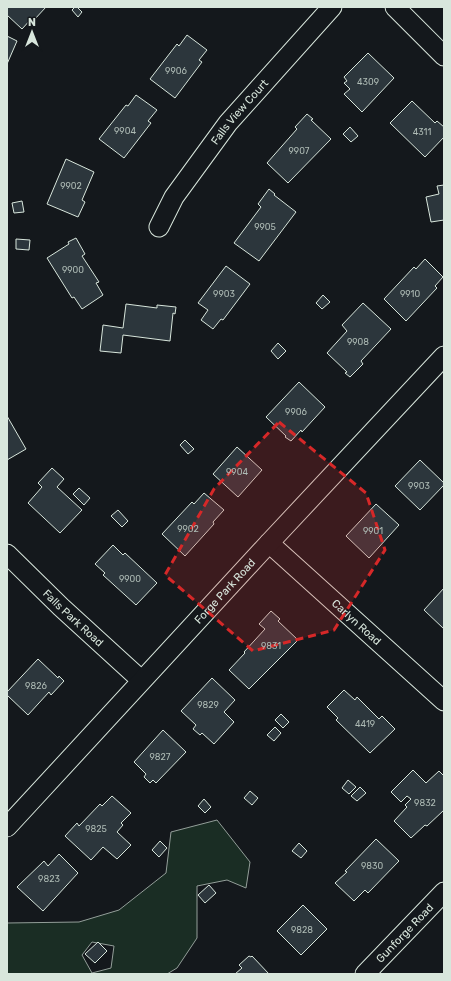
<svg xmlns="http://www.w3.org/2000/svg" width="451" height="981" font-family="Rubik,sans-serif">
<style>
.green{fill:#1a2d24;stroke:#939e99;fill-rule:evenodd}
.building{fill:#2c363c;stroke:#d8e6dc}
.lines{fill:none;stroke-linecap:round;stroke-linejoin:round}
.street-casing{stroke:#d8e6dc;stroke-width:21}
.street{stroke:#14181c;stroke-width:19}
.marked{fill:#d62828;fill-opacity:0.2;stroke:#d62828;stroke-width:3;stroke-dasharray:8 5;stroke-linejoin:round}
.labels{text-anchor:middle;stroke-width:3;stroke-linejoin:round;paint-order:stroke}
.number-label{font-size:9px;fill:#adbab4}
.street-label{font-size:11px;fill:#d8e6dc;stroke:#14181c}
</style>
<rect width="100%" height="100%" fill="#14181c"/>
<path class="green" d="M217,820L250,862L246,888L227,880L197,886V938L177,968L167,974H7V923L79,922L119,910L166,873L171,832ZM92,942L114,946L111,968L92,973L82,955Z"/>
<path class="building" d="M7,7H46L34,20L32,18L22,29L7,15Z
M75,7H77L82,12L78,17L72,10Z
M187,35L207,50L199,60L202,62L175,98L150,79L177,44L179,46Z
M7,36L17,41L7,64Z
M368,53L394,78L362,112L344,94L350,89L344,83L347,81L344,77Z
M136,95L157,110L148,121L151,123L124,158L99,139L126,105L128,106Z
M412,101L435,123L437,121L444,127V137L425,157L390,123Z
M307,114L313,119L311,120L331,139L288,183L267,163L297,129L295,127Z
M350,127L358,136L351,142L343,134Z
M66,159L94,172L82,200L85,202L78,217L47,204Z
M444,185V220L431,222L426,197L439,194L437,186Z
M269,189L275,194L274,195L296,212L259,261L234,243L261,207L258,204Z
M22,201L24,212L14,213L12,203Z
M76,238L85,254L82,256L99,282L96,283L103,295L82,309L74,297L72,298L47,258L69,244L68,242Z
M16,239L30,240L29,250L16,249Z
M425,259L443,277L435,286L437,288L406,321L384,299L414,267L416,269Z
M226,266L250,284L223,320L221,319L213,329L201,320L208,310L198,303Z
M323,295L330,302L322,309L316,303Z
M363,303L391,329L361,361L363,364L350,377L345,373L347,372L327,353L347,331L342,325Z
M126,304L157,308V305L176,307L175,314L173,313L170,341L123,335L121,353L100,351L103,325L123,328Z
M278,343L286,351L278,359L271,351Z
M299,382L325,407L302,432L301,430L291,441L285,437L286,436L266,417Z
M7,416L26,449L7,460Z
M185,440L194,449L188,454L180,445Z
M237,447L262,470L238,497L213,474Z
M420,460L444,483V485L420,510L395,486Z
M52,468L64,479L57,487L82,510L60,533L28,503L42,487L38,483Z
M79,488L90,498L84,505L73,494Z
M204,493L224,510L213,522L214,524L185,556L162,534L192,502L194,504Z
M376,504L399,525L369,558L346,536Z
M118,510L128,521L122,527L111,516Z
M113,545L123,555L125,553L157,583L136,605L103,575L105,573L95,564Z
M444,588V629L424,610Z
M271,611L280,619L278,621L298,640L249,689L229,670L245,653L244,652L265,629L259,624Z
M38,659L58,678L59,676L64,681L51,695L49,692L28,715L7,695V692Z
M212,678L235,700L224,712L234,722L214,744L202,733L200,735L193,729L196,725L181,711Z
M344,690L355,700L357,697L379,719L382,716L395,729L370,753L336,720L338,718L327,707Z
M281,714L289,722L283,728L275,720Z
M275,727L281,733L274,741L267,735Z
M163,730L186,752L156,783L153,780L150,783L144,777L146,774L134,762Z
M413,770L426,783L439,771L444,776V810L427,826L425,825L411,838L394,821L407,807L405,805L411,799L407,796L401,802L391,792Z
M348,780L356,787L349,794L342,788Z
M360,787L366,793L357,801L351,796Z
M250,791L258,798L252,805L244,798Z
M112,796L131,813L121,823L123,825L117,832L131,845L117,859L103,847L91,860L65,836L77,823L79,826L100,804L102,806Z
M204,799L211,807L205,813L198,806Z
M376,839L399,861L368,893L365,890L354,901L335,883L347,872L345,871Z
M160,841L167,848L159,857L152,850Z
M299,843L307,851L301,858L292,851Z
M59,854L78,873L43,911L17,887L44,861L48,866Z
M209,885L216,893L205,903L198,895Z
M303,905L327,929L301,955L277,931Z
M98,942L107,951L95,963L85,954Z
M249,956L251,957L252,956L269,974H235L242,968L239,965Z"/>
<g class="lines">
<defs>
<g id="street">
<path d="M395,7L444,56"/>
<path id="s1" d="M159,227L174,197L228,123L332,7"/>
<path id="s2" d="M269,543L444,701"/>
<path id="s3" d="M7,554L61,607L141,680"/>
<path id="s4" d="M7,827L269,543L444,356"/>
<path id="s5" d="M365,974L444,892"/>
</g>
</defs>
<use href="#street" class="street-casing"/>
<use href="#street" class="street"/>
</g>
<path class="marked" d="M279,422L366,493L385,550L334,630L253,651L165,575L214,489Z"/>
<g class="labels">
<g class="number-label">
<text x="176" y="74">9906</text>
<text x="368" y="85">4309</text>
<text x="125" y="134">9904</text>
<text x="422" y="135">4311</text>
<text x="299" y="154">9907</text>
<text x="71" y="189">9902</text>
<text x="265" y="230">9905</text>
<text x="73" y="273">9900</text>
<text x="224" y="297">9903</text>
<text x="410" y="297">9910</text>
<text x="358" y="345">9908</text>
<text x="296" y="415">9906</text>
<text x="237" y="475">9904</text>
<text x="419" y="489">9903</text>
<text x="188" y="532">9902</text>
<text x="373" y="534">9901</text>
<text x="130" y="582">9900</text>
<text x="271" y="649">9831</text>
<text x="36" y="689">9826</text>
<text x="208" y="708">9829</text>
<text x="365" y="727">4419</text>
<text x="160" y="760">9827</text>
<text x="425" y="806">9832</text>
<text x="96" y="832">9825</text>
<text x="372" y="869">9830</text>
<text x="49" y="882">9823</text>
<text x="302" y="933">9828</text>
</g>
<g class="street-label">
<text dy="4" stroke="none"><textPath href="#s1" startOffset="141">Falls View Court</textPath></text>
<text dy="4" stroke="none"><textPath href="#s4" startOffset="321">Forge Park Road</textPath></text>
<text dy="4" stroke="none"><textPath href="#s3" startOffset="92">Falls Park Road</textPath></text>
<text dy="4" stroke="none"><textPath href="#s2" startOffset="118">Carlyn Road</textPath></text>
<text dy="4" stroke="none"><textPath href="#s5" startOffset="57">Gunforge Road</textPath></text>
</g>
</g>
<rect width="451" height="981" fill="none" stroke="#d8e6dc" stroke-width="16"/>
<g transform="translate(32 32)" stroke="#14181c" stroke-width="3" paint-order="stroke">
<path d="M0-3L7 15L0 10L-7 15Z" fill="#d8e6dc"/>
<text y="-6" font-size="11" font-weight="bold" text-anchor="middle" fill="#d8e6dc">N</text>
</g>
</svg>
